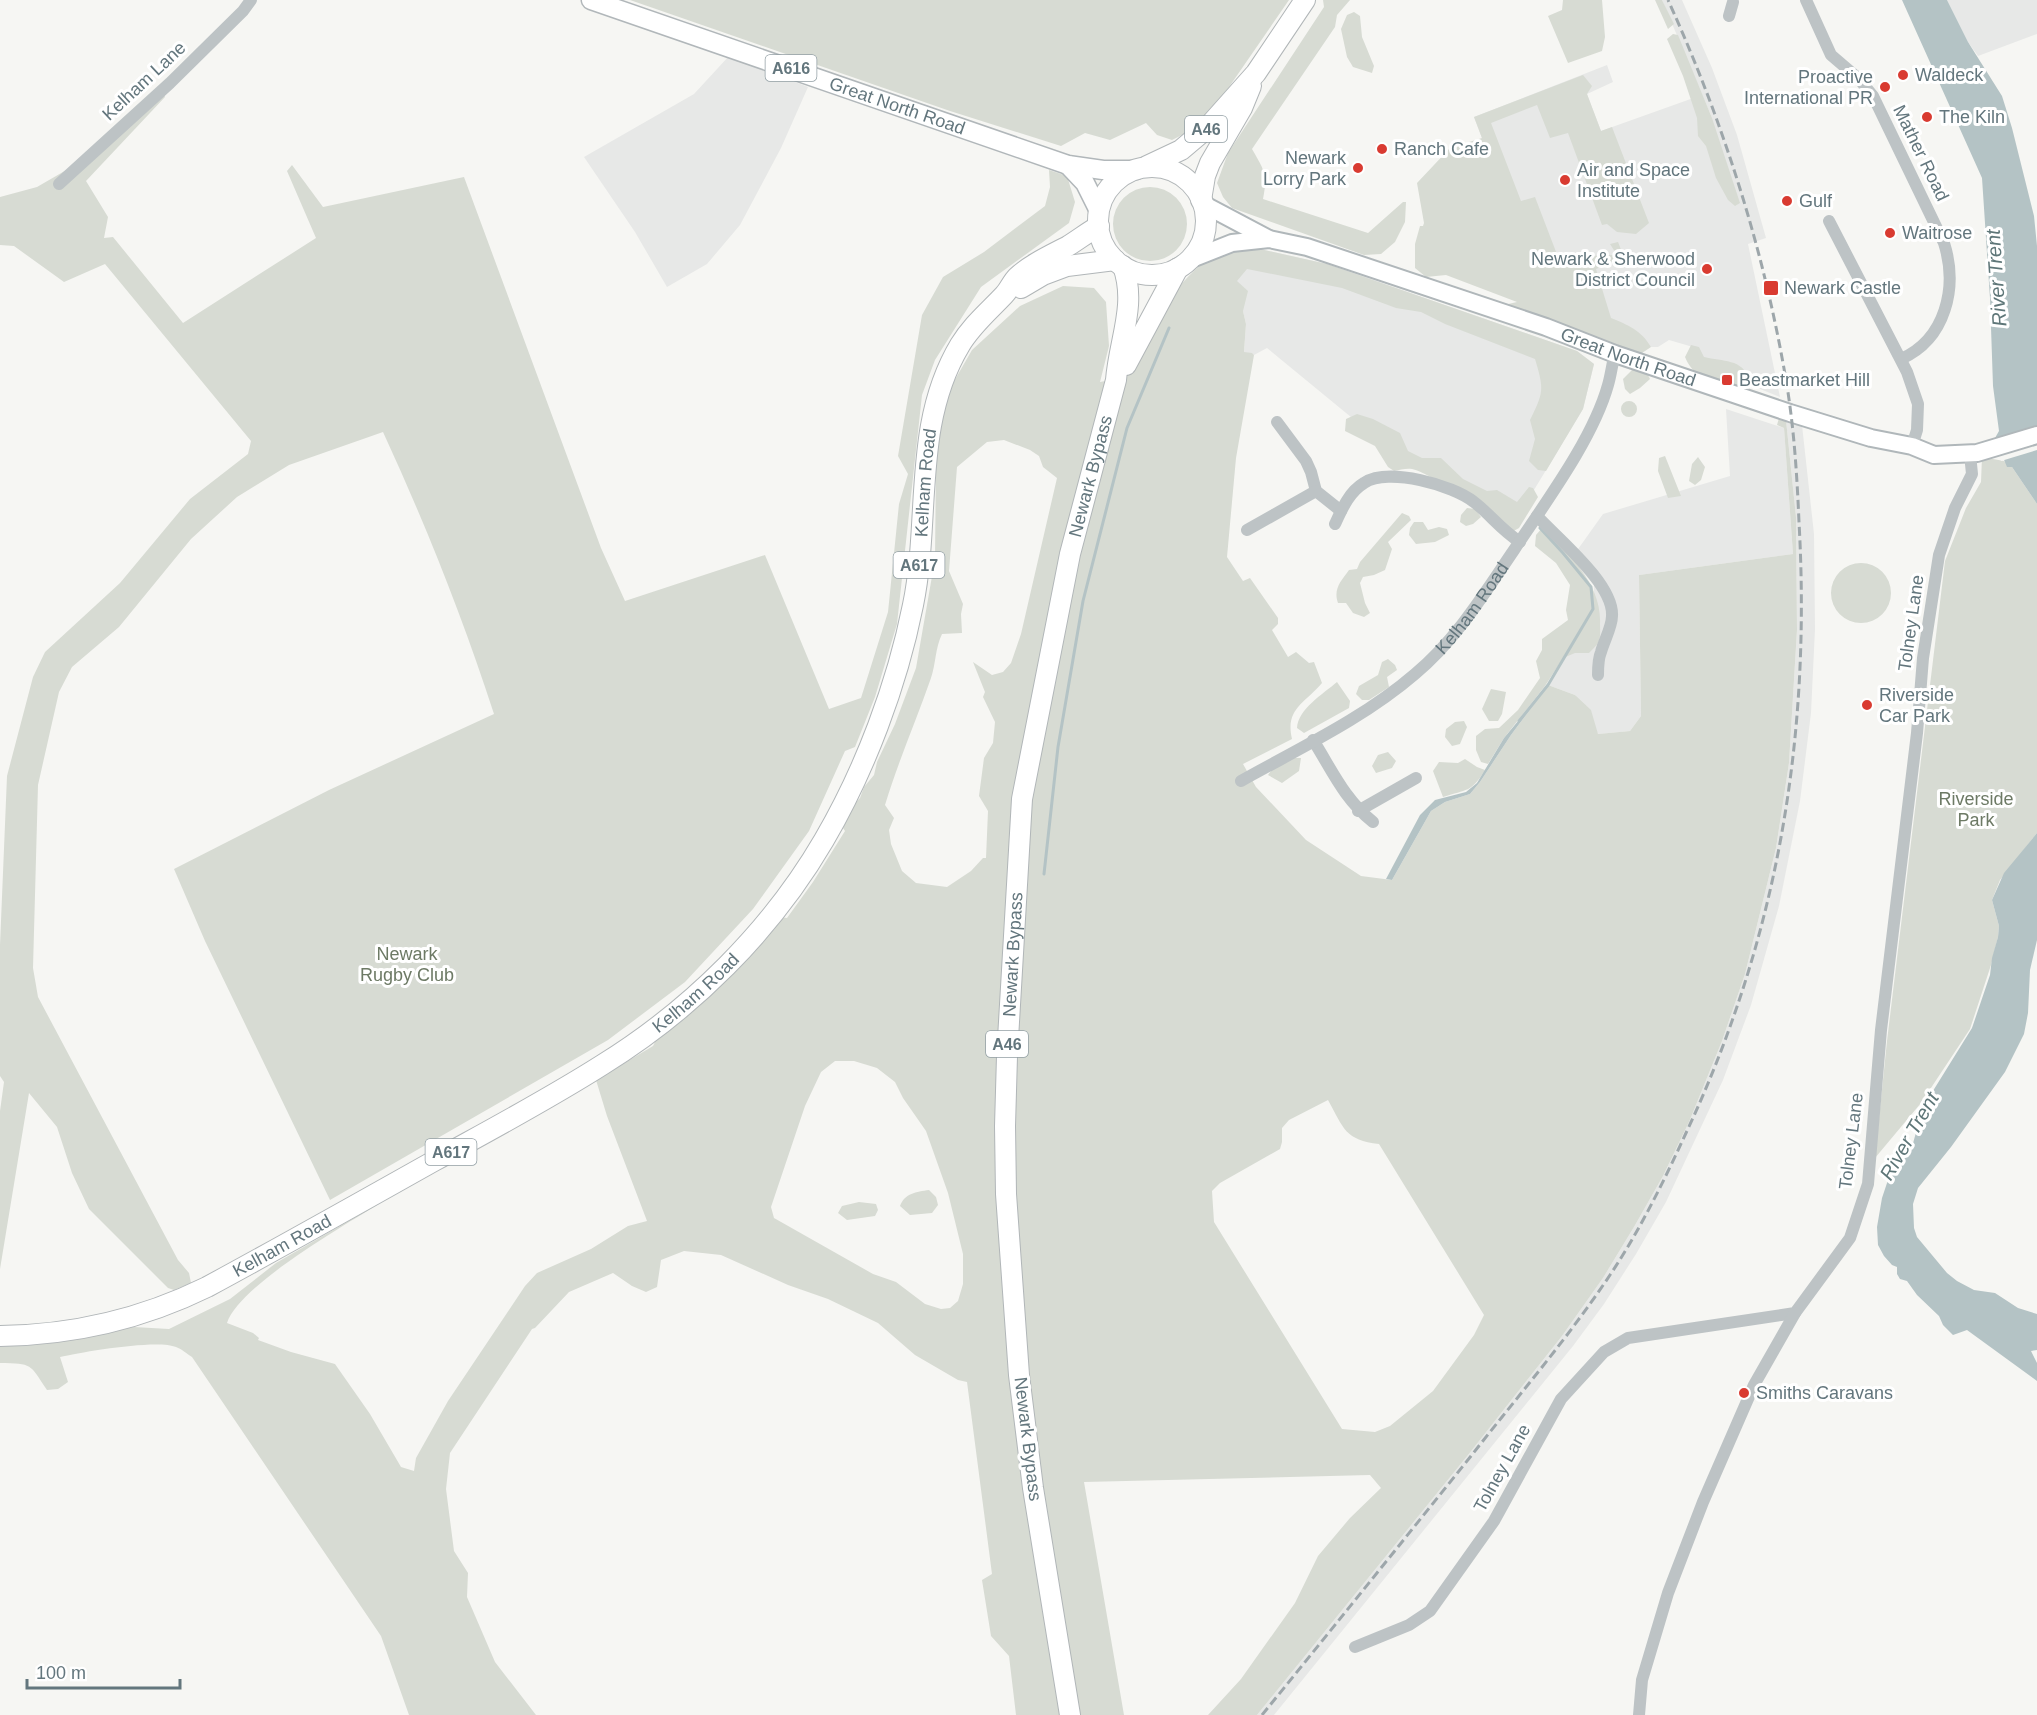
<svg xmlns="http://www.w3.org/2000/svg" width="2037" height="1715" font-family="Helvetica,sans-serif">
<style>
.built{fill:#e7e8e7}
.green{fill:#d7dbd3;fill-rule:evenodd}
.water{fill:#b4c3c5}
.pier{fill:#f6f6f3}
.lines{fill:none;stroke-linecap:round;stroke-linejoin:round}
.stream{stroke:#b4c3c5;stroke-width:3}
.secondary-casing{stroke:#b0b7ba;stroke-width:20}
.primary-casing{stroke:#b1b7ba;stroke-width:21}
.trunk-casing{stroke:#b1b6b8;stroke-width:22}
.minor{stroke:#bdc3c5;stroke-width:12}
.secondary{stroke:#fff;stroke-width:16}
.primary{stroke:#fff;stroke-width:18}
.trunk{stroke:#fff;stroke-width:20}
.rail{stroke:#9da6aa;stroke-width:3;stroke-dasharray:9 4.5;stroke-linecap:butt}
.poi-dot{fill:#d93b31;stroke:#fff;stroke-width:2}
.labels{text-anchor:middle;stroke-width:6;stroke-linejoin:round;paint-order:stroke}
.shield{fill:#fff;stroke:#929fa4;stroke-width:1.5}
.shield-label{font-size:16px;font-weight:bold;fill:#63767d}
.poi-label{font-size:18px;fill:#63767d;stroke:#fff;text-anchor:start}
.street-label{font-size:18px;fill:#63767d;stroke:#fff}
.park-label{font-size:18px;fill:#6d7a65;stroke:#fff}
.water-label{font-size:20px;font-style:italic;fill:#5e7678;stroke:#fff}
</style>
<rect width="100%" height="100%" fill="#f6f6f3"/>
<path class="built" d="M1662,0H1682L1712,68L1737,135L1766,238L1748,244L1780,397L1698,364L1693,347L1669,340L1658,347H1645L1547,313L1474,117L1607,65L1613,82L1587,94L1601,131L1699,96L1712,118Z
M1947,0H2037V34L1978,56L1968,42Z
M729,56L808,87L781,148L740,225L707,264L667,287L635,232L584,157L694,94Z
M1251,247L1327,264L1577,351L1594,364L1583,409L1514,523L1357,422L1267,348L1254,355L1251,353H1244L1246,324L1243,311L1220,284Z
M1726,409L1784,428L1793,554L1639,575L1641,716L1630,731L1598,734L1575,695L1548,685L1593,609L1594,585L1571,559L1603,514L1730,476Z
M1786,420L1802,425L1814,534L1815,629L1811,713L1800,801L1779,906L1751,1005L1723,1080L1666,1202L1636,1254L1604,1304L1573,1346L1274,1715H1257L1468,1455L1562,1336L1603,1278L1634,1227L1663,1176L1689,1122L1722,1041L1745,974L1776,848L1789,763L1797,630L1796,517Z"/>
<path class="green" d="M630,0H1289L1209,116L1187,136L1184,134L1172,140L1157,135L1146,123L1110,140L1085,133L1061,146L950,111Z
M1323,0H1350L1337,15L1335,27L1252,149C1264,170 1268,174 1263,199L1368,233L1403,202H1406L1405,222L1395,242L1381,254L1364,255L1232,208L1223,197L1217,183L1228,153L1324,7Z
M1563,0H1602L1605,37L1602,51L1568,63L1548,16L1562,10Z
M1655,0H1662L1674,24L1668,29Z
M1354,12L1360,16L1362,37L1374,66L1372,73L1353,67L1347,57L1341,29L1347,15Z
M1673,34L1678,35L1712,118L1740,203L1735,206L1728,200L1716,178L1706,146L1698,136L1697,118L1683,76L1667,39Z
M1583,75L1592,86L1587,94L1601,131L1612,127L1649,223L1636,234L1617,232L1607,224L1602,225L1568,133L1550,138L1537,105L1491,123L1521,201L1535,197L1558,257L1617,255L1610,244L1618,242L1624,257L1596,269L1611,318C1628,325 1641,330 1651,347L1636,357L1504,305L1517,302L1446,275L1426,277L1415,268V244L1420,226H1423L1424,223L1417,183L1450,148L1482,138L1474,117Z
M161,86L165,97L86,181L108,217L104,238L113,237L183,323L316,238L287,171L292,165L323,207L464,177L601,548L625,601L765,555L829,709L861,698L888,612L899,504L908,474L898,456L922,315L943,277L984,252L1045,206L1050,187L1049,170L1067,176L1075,202L1069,223L981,287L935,360L922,395L897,624L875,697L855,747L845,751L809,831L753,909L685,982L608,1040L330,1200L205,941L174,869L329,790L494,714C463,618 425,523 383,432L289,465L237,497L191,539L119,627L72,667L59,692L38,785L33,968L38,997L178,1260L189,1273L191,1283L174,1290L168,1288L89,1209L72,1173L57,1127L29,1093L0,1269V1111L4,1082L0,1076V945L7,776L33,677L45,652L120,583L190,499L248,454L251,441L105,264L64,282L14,246L0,245V197L37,187L75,165Z
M1113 224a37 37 0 1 1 74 0a37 37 0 1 1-74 0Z
M1251,247L1327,264L1577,351L1594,364L1583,409L1546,471L1538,470L1529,461L1535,439L1530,420C1544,392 1544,389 1535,359L1445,324L1421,312L1396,308L1342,288L1247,269L1237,281L1248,291L1243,311L1246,324L1244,352L1252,353L1254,355L1236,458L1227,557L1243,581L1250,578L1278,618V624L1272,630L1288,657L1296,652L1309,663L1314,662L1322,683C1304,704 1285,709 1292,739L1243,764L1256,787L1306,840L1361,876L1392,880L1431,811L1445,802L1470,794L1480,782L1511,735L1548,685L1575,695L1591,710L1598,734L1630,731L1641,716L1639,575L1793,554L1784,428L1777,425L1779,418L1786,420L1796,517L1797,630L1789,763L1776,848L1745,974L1722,1041L1689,1122L1663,1176L1634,1227L1603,1278L1562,1336L1468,1455L1257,1715H1208L1241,1679L1295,1603L1318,1556L1350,1518L1381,1488L1370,1475L1084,1482L1124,1715H1016L1009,1656L991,1636L982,1580L992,1574L967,1382L958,1380L915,1355L878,1323L828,1299L788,1285L721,1255L684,1251L661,1260L657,1287L646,1292L632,1286L613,1273L569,1292L535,1328L532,1329L450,1453L446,1489L454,1551L468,1573L467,1597L495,1662L536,1715H409L381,1636L192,1357C187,1354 182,1349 176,1347C157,1339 82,1352 60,1357L68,1382L58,1389L47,1390C29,1363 33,1364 0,1363V1342L44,1341L134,1327L169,1329L230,1299L276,1263L385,1200C349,1223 240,1284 227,1323L253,1333L259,1338L258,1340L291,1352L335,1364L370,1414L401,1467L414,1471L416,1458L448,1401L525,1286L537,1273L591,1249L628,1226L647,1221L607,1116L596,1080L653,1046L656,1040L780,917L787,918L813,882L845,831L843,828L849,809L860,798L864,787L874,775L877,762L895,724L916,668L935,559L936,462L940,419L953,383L972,350L1020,306L1063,286L1094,288L1106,302L1109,346L1100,382L1127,377C1145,338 1177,273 1218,254C1228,250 1240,249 1251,247ZM1004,440L1030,450L1039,456L1043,467L1057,478L1021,634L1011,663L1003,672L992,675L973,662L985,692L983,697L995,722L993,743L984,758L979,796L988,811L986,858H983L971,871L947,887L916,883L902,871L891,844L889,830L894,818L885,805C898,762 916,721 931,678C936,663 935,649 942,634L962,633L961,614L963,604L949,571L957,467L987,442ZM835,1061H854L877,1068L895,1082L903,1098L926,1131L948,1193L963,1254V1284L958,1301L950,1308L941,1309L925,1304L896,1282L873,1274L774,1218L771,1207L805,1106L821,1072ZM1328,1100C1344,1129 1345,1140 1379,1144L1484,1315L1474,1335L1433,1391L1390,1426L1375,1432L1342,1429L1214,1222L1212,1191L1220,1183L1280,1149L1282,1142V1128L1289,1120Z
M1691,345L1699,347L1704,357C1723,362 1742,358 1750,380L1742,387C1719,384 1695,382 1685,357Z
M1633,369H1645L1650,379L1640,388L1630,394L1625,389L1623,379Z
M1621 409a8 8 0 1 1 16 0a8 8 0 1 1-16 0Z
M1357,414L1373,419L1400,433L1408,451L1422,458H1441L1463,479L1487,491L1497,490L1517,502L1529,487L1533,488L1538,497L1519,528L1510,533C1490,519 1433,473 1412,469C1406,468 1400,470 1394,471L1388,467L1375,446L1345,431L1346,419Z
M1665,456L1681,496L1668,498L1658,471L1659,458Z
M1698,457L1705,467L1701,480L1695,485L1689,481L1692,464Z
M1982,457L2004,461L2012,467L2037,504V833L2000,880L1992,900L1999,926L1998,937L1991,965L1970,1029L1921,1103L1875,1158L1887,1041L1945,561L1966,508L1981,482Z
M1467,508L1475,509L1481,517L1473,524L1466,526L1460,522L1461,515Z
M1402,513L1409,516L1411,520L1388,542L1392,549L1385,570L1374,575L1363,577L1360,583L1365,603L1370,613L1364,617L1353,613L1346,603H1338C1333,589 1341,581 1349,570L1357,569L1360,562Z
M1414,522H1423L1428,530L1439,527L1447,529L1449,535L1435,542L1416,544L1409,535L1410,528Z
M1542,528C1569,554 1602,584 1600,624C1600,630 1601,638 1598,643C1596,646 1592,650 1589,653H1575L1563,658L1545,686L1504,738L1488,764L1481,762L1476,750V736L1485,729L1499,728L1518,710L1540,678L1536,661L1542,650V639L1568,620L1566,610L1570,585L1556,563L1535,546L1536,535Z
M1831 593a30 30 0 1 1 60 0a30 30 0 1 1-60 0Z
M1388,659L1395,665L1397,670L1387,677L1389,687L1369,700H1362L1356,694L1359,686L1378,675L1382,662Z
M1337,682L1350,701L1349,708L1304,733L1297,728C1298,709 1323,694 1337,682Z
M1491,689L1506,692L1502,714L1498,721H1489L1482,709Z
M1464,721L1467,727L1460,744L1452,746L1445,737L1446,729L1455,722Z
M1388,752L1396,761L1392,768L1376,773L1372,766L1378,755Z
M1292,758H1301L1299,771L1282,783L1268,775L1273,768Z
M1465,759L1477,767L1485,770C1471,793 1467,789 1443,797L1433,771L1439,762L1458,763Z
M929,1190L936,1197L938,1205L932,1213L910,1215L900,1206C905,1193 916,1192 929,1190Z
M859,1202L876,1204L878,1210L875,1216L847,1220L838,1213L842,1206Z"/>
<path class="water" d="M1902,0H1947L1968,42L2002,96L2012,128L2034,216L2037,246V504L2012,467H2007L1995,438L1999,431L1993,386L1990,298L1982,178Z
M1548,685L1511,735L1480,782L1470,794L1445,802L1431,811L1392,880L1386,879L1420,815L1435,800L1466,792L1477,783L1504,738Z
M2037,833V940L2030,970L2028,1013L2024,1034L2005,1072L1951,1147L1918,1188L1913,1204L1914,1228L1917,1237L1947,1273L1957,1281L1974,1290L1995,1293L2018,1308L2037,1314V1350L2031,1351L2037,1363V1381L1967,1330L1953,1335L1943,1325L1939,1316L1917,1295L1907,1281L1900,1279L1897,1274V1267L1892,1265L1884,1256L1878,1245L1877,1227L1882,1198L1891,1171L1912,1147L1923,1107L1972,1028L1990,975L1992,958L1998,937L1999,926L1992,900L2004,873Z"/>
<path class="pier" d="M2037,427V450L2001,461L1992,440Z"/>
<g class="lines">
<path class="stream" d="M1519,721L1548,685L1593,609L1591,587L1563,553L1540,528
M1044,874L1058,747L1083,601L1127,428L1169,328"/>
<defs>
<g id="secondary">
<path d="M1203,204L1269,239"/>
<path id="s2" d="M1189,260L1232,243L1269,239L1307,247L1546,327L1615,354L1790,413L1871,438L1912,446L1934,455L1977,453L2037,435"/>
</g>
<g id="primary">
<path id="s3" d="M591,0L1068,165L1103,170H1136"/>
<path d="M1068,165L1085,183L1099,211"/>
</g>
<g id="trunk">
<path d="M1147,166L1181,150L1207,128L1256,73L1305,0"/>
<circle cx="1152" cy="221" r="54"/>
<path d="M1201,200L1205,176L1210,163L1242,108L1251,86"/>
<path d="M1021,288L1043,275L1067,266L1115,260"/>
<path d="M1126,365L1178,268"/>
<path id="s4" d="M0,1336C73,1335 142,1319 207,1287C283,1246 359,1203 434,1161C490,1130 547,1100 602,1065C691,1010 771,931 824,840C865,770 897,685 913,605C931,518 912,425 960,345C972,325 988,312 1004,295C1009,290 1012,282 1017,277C1031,264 1051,255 1068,246C1078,240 1088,232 1099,226"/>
<path id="s5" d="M1070,1715L1033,1488L1019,1375L1006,1194L1005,1126L1007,1056L1022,799L1070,554L1116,380C1119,340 1137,305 1123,266"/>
</g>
</defs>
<use href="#secondary" class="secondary-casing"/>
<use href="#primary" class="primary-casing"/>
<use href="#trunk" class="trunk-casing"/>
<g class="minor">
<path d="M1806,0L1831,55L1859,79L1873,96L1944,243C1958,287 1946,339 1901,359"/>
<path d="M1729,16L1733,2"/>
<path d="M59,184L170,83L243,11L251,0"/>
<path d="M1829,221L1907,372L1918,404L1917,430L1912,446"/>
<path d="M1277,422L1306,461L1311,472L1316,491L1341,511"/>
<path d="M1537,516C1558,539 1614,584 1612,616C1612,627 1604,641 1601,652C1598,659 1598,667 1598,675"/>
<path d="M1335,524C1342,509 1349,492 1364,483C1388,467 1453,485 1474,502C1491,515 1500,529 1520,542"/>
<path d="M1247,530L1316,491"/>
<path d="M1313,740C1332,770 1344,799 1373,822"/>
<path id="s1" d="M1241,781C1300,748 1364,718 1415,674C1456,640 1484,594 1514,550C1545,503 1593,439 1608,385C1611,375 1612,364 1615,354"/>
<path d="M1358,811L1416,778"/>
<path d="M1355,1647L1409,1625L1430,1611L1494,1521L1561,1399L1604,1352L1628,1338L1795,1313L1850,1238L1868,1184L1881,1030L1917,733L1923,658L1939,555L1955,508L1972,474L1970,454"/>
<path d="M1639,1715L1642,1680L1668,1593L1703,1502L1754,1385L1795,1313"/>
</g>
<use href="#secondary" class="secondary"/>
<use href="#primary" class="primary"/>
<use href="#trunk" class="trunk"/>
<path class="rail" d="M1262,1715C1332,1629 1402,1542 1471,1456C1518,1396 1568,1338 1610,1275C1640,1230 1664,1181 1686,1133C1778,937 1811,737 1799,522C1797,475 1794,427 1786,380C1764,250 1723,121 1668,0"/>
</g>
<g class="poi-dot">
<circle cx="1903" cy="75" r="6"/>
<circle cx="1885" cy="87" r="6"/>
<circle cx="1927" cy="117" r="6"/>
<circle cx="1382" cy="149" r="6"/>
<circle cx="1358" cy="168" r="6"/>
<circle cx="1565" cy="180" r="6"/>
<circle cx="1787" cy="201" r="6"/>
<circle cx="1890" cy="233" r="6"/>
<circle cx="1707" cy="269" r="6"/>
<rect x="1763" y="280" width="16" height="16" rx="3"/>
<rect x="1721" y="374" width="12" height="12" rx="3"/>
<circle cx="1867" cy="705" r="6"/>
<circle cx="1744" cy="1393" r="6"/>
</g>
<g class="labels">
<g class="shield">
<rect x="765.5" y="55" width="51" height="26" rx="4.5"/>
<rect x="1185" y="116" width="42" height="26" rx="4.5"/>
<rect x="893.5" y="552" width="51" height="26" rx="4.5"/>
<rect x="986" y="1031" width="42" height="26" rx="4.5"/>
<rect x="425.5" y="1139" width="51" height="26" rx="4.5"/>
</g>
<g class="shield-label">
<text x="791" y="74">A616</text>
<text x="1206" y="135">A46</text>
<text x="919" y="571">A617</text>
<text x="1007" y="1050">A46</text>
<text x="451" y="1158">A617</text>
</g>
<g class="poi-label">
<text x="1915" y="81">Waldeck</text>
<text x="1873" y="83" text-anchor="end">Proactive<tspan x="1873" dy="21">International PR</tspan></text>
<text x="1939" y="123">The Kiln</text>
<text x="1394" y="155">Ranch Cafe</text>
<text x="1346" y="164" text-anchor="end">Newark<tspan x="1346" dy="21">Lorry Park</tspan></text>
<text x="1577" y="176">Air and Space<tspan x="1577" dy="21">Institute</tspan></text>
<text x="1799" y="207">Gulf</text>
<text x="1902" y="239">Waitrose</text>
<text x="1695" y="265" text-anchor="end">Newark &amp; Sherwood<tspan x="1695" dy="21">District Council</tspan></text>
<text x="1784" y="294">Newark Castle</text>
<text x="1739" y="386">Beastmarket Hill</text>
<text x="1879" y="701">Riverside<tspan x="1879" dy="21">Car Park</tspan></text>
<text x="1756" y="1399">Smiths Caravans</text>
</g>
<g class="street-label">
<text transform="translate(144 81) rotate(-43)" y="6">Kelham Lane</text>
<text dy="6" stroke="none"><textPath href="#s3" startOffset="324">Great North Road</textPath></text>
<text transform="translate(1921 153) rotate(64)" y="6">Mather Road</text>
<text dy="6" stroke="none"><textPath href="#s2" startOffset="462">Great North Road</textPath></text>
<text dy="6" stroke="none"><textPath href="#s5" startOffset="1251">Newark Bypass</textPath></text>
<text dy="6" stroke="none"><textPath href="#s4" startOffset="1362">Kelham Road</textPath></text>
<text dy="6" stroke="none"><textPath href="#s1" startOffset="292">Kelham Road</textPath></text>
<text transform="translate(1911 623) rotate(-82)" y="6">Tolney Lane</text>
<text dy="6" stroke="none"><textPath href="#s5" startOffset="765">Newark Bypass</textPath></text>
<text dy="6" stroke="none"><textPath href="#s4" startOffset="786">Kelham Road</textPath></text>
<text transform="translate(1851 1141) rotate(-83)" y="6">Tolney Lane</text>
<text dy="6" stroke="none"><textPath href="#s4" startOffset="300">Kelham Road</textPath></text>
<text transform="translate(1028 1439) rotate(83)" y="6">Newark Bypass</text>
<text transform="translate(1502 1468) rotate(-61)" y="6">Tolney Lane</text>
</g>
<g class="park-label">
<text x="1976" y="805">Riverside<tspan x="1976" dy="21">Park</tspan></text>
<text x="407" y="960">Newark<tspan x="407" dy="21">Rugby Club</tspan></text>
</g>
<g class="water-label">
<text transform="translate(1996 278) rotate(-94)" y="7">River Trent</text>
<text transform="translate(1909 1136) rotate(-60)" y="7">River Trent</text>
</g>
</g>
<path d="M27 1679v9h153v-9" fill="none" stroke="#63767d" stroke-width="3"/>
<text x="36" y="1679" font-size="18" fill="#63767d" stroke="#ffffff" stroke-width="4.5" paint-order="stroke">100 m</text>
</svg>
